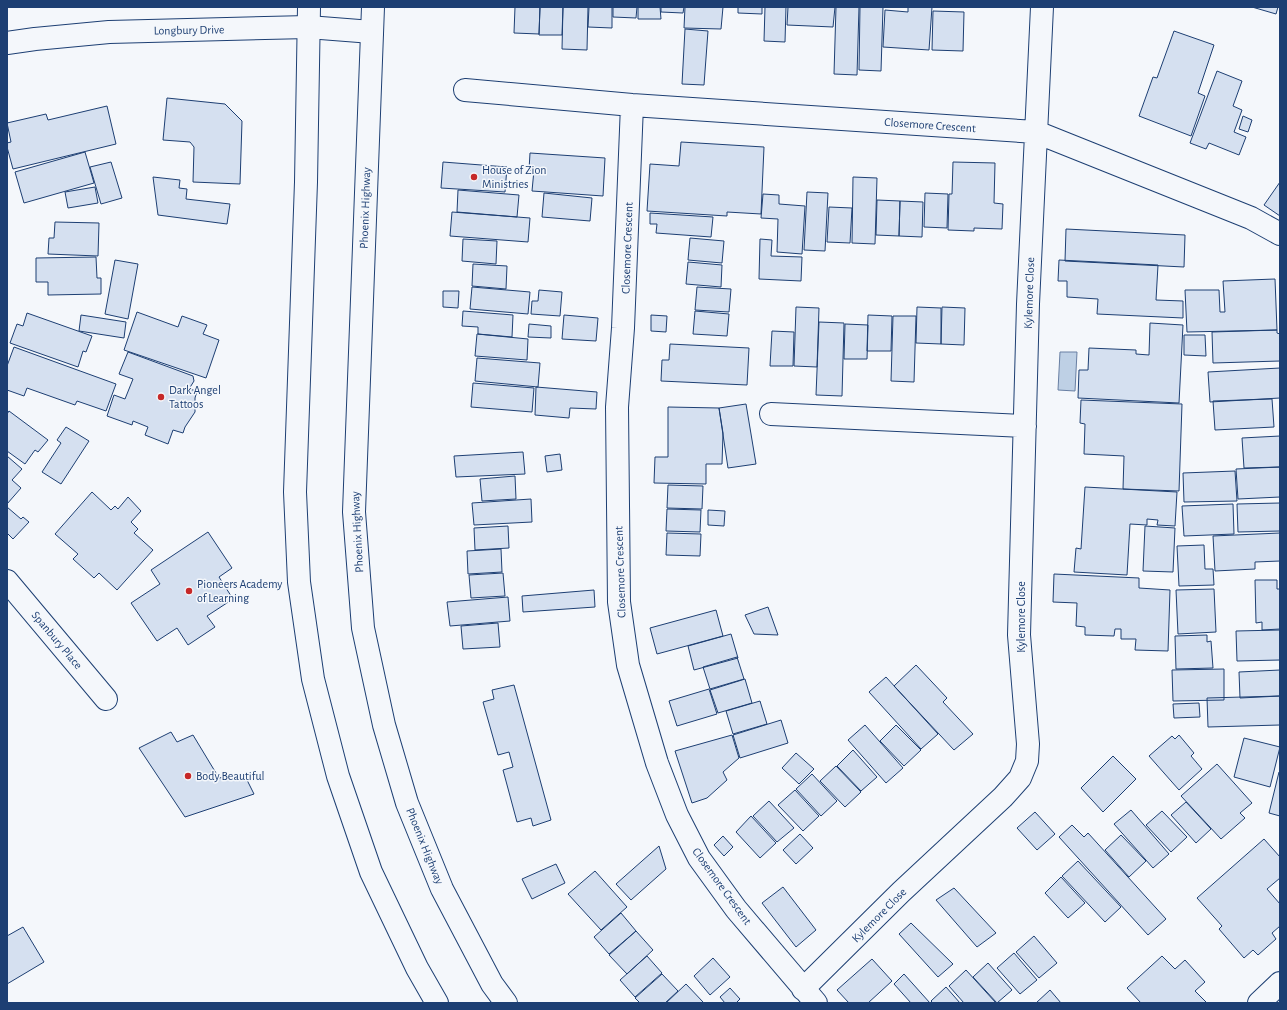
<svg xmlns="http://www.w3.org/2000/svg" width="1287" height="1010" font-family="'Alegreya Sans',sans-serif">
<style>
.water{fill:#bed0e5;stroke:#687fa3}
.building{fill:#d5e0f0;stroke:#1d3f73}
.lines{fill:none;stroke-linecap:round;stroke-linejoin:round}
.minor-casing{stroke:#1d3f73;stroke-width:24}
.major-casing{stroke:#1d3f73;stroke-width:24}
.minor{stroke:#f4f7fb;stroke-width:22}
.major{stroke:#f4f7fb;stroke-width:22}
.poi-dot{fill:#c62828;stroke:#f4f7fb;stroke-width:1.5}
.labels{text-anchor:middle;stroke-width:3;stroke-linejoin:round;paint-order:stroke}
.street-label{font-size:12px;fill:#1d3f73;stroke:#f4f7fb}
.poi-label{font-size:12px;fill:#1d3f73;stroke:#f4f7fb;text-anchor:start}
</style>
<rect width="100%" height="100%" fill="#f4f7fb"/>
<path class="water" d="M1060,352H1077L1075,391L1058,390Z"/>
<path class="building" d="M515,7H540L539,34L514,33Z
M540,7H563L562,35H539Z
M563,7H588L587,50L562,49Z
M589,7H612V28L588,27Z
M613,7H637L636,18L613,17Z
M638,7H660L661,19H638Z
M661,7H684L683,13L661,12Z
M685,7H723L721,29L684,28Z
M738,7H762V14L738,13Z
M765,7H786L785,42L764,41Z
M788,7H835L833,27L787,25Z
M836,7H859L857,75L834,74Z
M860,7H883L881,71L859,70Z
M908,7H932L929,50L883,47L885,10L908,12Z
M1252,7H1278L1276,14Z
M933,11L964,12L963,51L932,50Z
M685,29L708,31L704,85L682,84Z
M1174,31L1214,45L1198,93L1205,96L1191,136L1139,116L1153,77L1157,78Z
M1217,71L1242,81L1233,106L1242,110L1234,132L1246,137L1239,155L1209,143L1206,149L1190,143Z
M167,98L225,104L242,121L240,184L193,182L194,147L190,142L163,140Z
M107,106L116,144L13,169L7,147V143L11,142L7,123L46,114L48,120Z
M1243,116L1252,120L1248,132L1239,129Z
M681,142L764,147L761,214L727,212V216L647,211L650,164L679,166Z
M85,152L94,183L24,203L15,172Z
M530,153L605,158L603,196L532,191L534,170H529Z
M111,162L122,198L101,204L90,167Z
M443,162L507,167L505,192L441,188Z
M953,162L995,163L994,203L1003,204L1002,229L974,228V231L948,230L949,194H952Z
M153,177L180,180L179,188L187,189L186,199L230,204L227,224L158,215Z
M853,177L877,178L875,244L852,243Z
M1280,182V216L1264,205Z
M95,187L98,203L68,208L65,192Z
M458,190L519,195L517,217L457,212Z
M807,192L828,193L825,251L804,250Z
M544,193L592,198L590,221L542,217Z
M925,193L948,194L947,228L924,227Z
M763,194L779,195V204L805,206L802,254L777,252L778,219L761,218Z
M877,200L900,201L899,236L876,235Z
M900,201L923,202L922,237L899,236Z
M829,207L852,208L850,243L827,242Z
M452,212L530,218L528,242L450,236Z
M650,213L713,217L711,237L656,233L657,224H650Z
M55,222L99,223L98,256L48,254L49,238H54Z
M1066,229L1185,235L1184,267L1065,261Z
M690,238L724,241L722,263L688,260Z
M463,239L497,241L496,264L462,261Z
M760,239L772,240L771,256L802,257L801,281L759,279Z
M96,257L97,278H101V294L48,295V282H36V258Z
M115,260L138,264L128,319L105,314Z
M1059,260L1158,265L1156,300L1183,301V318L1097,314L1098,299L1067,297V281H1058Z
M688,262L722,265L721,287L686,284Z
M473,264L507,266L506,289L472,286Z
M1275,279L1277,330L1187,332L1185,290H1219L1220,312H1225L1223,281Z
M472,287L530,292L528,314L470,309Z
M697,287L731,289L729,312L695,310Z
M539,290L562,292L560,316L531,314L532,301H538Z
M443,291H459L458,308L443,307Z
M796,307L819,308L817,367L794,366Z
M917,307L941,308V344L916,343Z
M942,307L965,308L964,345L941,344Z
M463,311L513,315L512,337L478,334V327L462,326Z
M695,311L729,314L727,336L693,334Z
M137,312L178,327L182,316L207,325L203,334L219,340L206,378L124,350Z
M27,313L92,336L86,352L83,351L78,367L10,343L17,324L23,326Z
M81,315L126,322L124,338L79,331Z
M564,315L598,318L596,341L562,339Z
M651,315L667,316L666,332L651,331Z
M868,315L892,316L891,351H867Z
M893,316H916L914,382L891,381Z
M819,322L844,323L842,396L816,395Z
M1150,323L1183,325L1179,403L1078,398L1079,370H1088L1089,348L1136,350V354L1149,355Z
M529,324L551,326V338L528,337Z
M845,324L868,325L867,359H844Z
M1277,330V333L1280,334V361L1213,363L1212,332Z
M772,331L794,332L793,366H770Z
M477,334L528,339L527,360L475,356Z
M1184,335H1205L1206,356L1184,355Z
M670,344L749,348L747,385L661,381L662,360H669Z
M14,347L116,384L106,411L77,401L75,405L27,388L24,396L7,390V366Z
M128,352L193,376L194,381L189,389L197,391L195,398V412L185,427L183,433L173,430L168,444L145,435L148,427L133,421L132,425L107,416L114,395L125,399L133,379L119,374Z
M477,358L540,363L538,387L475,381Z
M1280,368V398L1210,402L1208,372Z
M473,383L534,388L532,412L471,407Z
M536,387L597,392L596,409L570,408L569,418L535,415Z
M1272,399L1274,427L1215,430L1213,401Z
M1081,400L1182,404L1179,491L1123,489L1124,456L1084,454L1085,424L1080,423Z
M746,404L756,464L728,468L719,408Z
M668,407L719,408L723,433L722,464H706V484L654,483L655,457H668Z
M9,411L48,440L38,452L35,450L25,464L7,451V414Z
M66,427L89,441L61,484L42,472L61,443L57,440Z
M1280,436V467L1244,468L1242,438Z
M523,452L525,474L456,477L454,456Z
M560,454L562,470L547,472L545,456Z
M7,456L22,469L12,480L21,488L7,504Z
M1280,467V497L1238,499L1236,469Z
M1235,471L1237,501L1184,502L1183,473Z
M515,476L516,499L482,501L480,479Z
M668,485L703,486L702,509L667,508Z
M1085,487L1177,492L1175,526L1157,525L1158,520L1147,519V525L1130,524L1127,575L1074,572L1076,548L1081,549Z
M92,492L111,510L115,506L118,509L128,497L141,511L131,522L138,529L134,533L153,550L117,590L99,573L94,578L73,559L78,554L55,534Z
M531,499L532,522L474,525L472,503Z
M1280,503V531L1238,532L1237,504Z
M1233,504L1234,534L1184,536L1182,506Z
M7,507L21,519L23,517L29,522L13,539L7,533Z
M667,509L701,510L700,532L666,531Z
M708,510L725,511L724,526L708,525Z
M508,526L509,548L475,550L474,528Z
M1145,526L1175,528L1173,572L1143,571Z
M208,532L232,568L219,577L233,599L207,616L215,627L188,645L177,628L157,641L131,603L160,584L151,570Z
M667,533L701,534L700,556L666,555Z
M1280,533V561L1255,562V569L1215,571L1213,536Z
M1204,545L1205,569H1213L1214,585L1179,586L1177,546Z
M501,549L502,572L468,574L467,551Z
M503,573L505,596L471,598L469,575Z
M1054,574L1139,578V588L1170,590L1168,651L1135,650L1136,639H1121V629H1115L1114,636L1085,635V627L1076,626L1077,603L1053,602Z
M1255,580H1277V589H1280V629L1262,630V622L1256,623Z
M1214,589L1216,632L1178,634L1176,590Z
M594,590L595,607L523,612L522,596Z
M508,597L510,621L450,626L447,602Z
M768,607L778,635L754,634L745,615Z
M716,610L723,636L657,654L650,628Z
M498,623L500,647L463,649L461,626Z
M1280,630V660L1237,661L1236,631Z
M731,634L738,658L694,670L688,646Z
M1207,635V642L1211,641L1213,668L1176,669L1175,636Z
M737,657L744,679L710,689L703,667Z
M916,665L947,698L943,702L973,734L954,750L894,686Z
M1224,669V700L1173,701L1172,670Z
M1280,670V696L1240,698L1239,672Z
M886,677L938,734L921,749L869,692Z
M745,679L752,703L718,713L710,690Z
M514,685L551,820L533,826L531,818L517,822L503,770L513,767L509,752L498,755L483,702L494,699L492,690Z
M709,689L717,714L677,726L669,701Z
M1280,696V725L1208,727L1207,698Z
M760,701L767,724L733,734L726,711Z
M1199,703L1200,717L1174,718L1173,704Z
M781,720L788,743L740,758L733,735Z
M865,725L903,768L886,783L848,740Z
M896,725L921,750L904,766L880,741Z
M171,732L177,742L193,735L219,778L244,774L254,794L185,817L139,748Z
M732,735L739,758L723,772L727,780L707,798L692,803L675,751Z
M1179,735L1194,753L1191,756L1202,769L1179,790L1149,756L1172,736L1175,739Z
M1244,738L1280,747L1270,787L1234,777Z
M853,750L877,777L861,791L837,766Z
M796,753L814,769L799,784L782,768Z
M1113,756L1136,779L1103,812L1081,788Z
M1217,764L1252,803L1240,813L1245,818L1221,839L1181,796Z
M836,766L861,792L845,807L820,781Z
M1279,772H1280V816L1269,813Z
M812,774L837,801L821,816L796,789Z
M795,790L819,816L803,831L778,805Z
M769,801L794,828L777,842L753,816Z
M1186,802L1211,829L1196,843L1171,815Z
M1131,810L1169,854L1153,868L1114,824Z
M1162,811L1187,837L1171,852L1146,825Z
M1035,812L1055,834L1037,850L1017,828Z
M751,816L776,843L760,858L736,832Z
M1072,825L1084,837L1088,833L1166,919L1148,935L1059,837Z
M800,834L813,848L796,864L783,850Z
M1121,835L1146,861L1129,877L1105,850Z
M723,836L733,847L724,856L714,845Z
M1264,839L1280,857V878L1267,889L1280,904V926L1272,933L1276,939L1258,955L1253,950L1244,958L1219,929L1222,926L1197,898Z
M659,846L666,869L631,900L616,884Z
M1078,861L1121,907L1105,922L1062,876Z
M556,864L565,883L532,899L522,879Z
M595,871L627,907L601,930L568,894Z
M1061,877L1085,903L1068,918L1045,893Z
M783,887L816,930L796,947L762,903Z
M954,888L996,933L977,947L936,900Z
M621,913L636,931L609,954L594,937Z
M911,923L953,964L938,977L899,934Z
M23,927L44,962L7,984V936Z
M636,931L653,950L627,974L609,955Z
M1034,936L1057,963L1039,978L1016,952Z
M1014,953L1037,980L1020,994L997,968Z
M647,956L662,973L635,997L620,980Z
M1162,956L1175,969L1185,960L1205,982L1195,991L1207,1003H1141L1127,988Z
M713,958L730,977L710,995L694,976Z
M872,959L892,981L868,1003H849L837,990Z
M988,963L1012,990L997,1003L973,977Z
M966,970L996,1003H964L949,986Z
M662,974L678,991L665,1003H640L635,998Z
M904,974L930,1003H911L894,984Z
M686,984L703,1002L702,1003H666Z
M946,987L960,1003H933L931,1001Z
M730,988L740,999L736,1003H725L720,997Z
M1050,990L1061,1003H1036Z"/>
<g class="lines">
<defs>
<path id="minor" d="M7,43L35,39L109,32L308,27L372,32
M465,90L632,105L1036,132L1251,218L1280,234
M632,105L623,328L617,407L619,602L628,665L657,763L677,815L699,858L736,909L816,1003
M771,414L1025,426
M7,581L106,699
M803,989L901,892L1003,797L1020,778L1027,761L1028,744L1019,635L1028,304L1042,7
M1259,1003L1280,983"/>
<path id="major" d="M309,7L306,182L295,492L299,582L313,679L338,776L371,872L417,968L437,1003
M373,7L354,512L363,628L384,725L407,803L442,889L492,984L506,1003"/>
</defs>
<use href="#minor" class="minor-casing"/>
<use href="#major" class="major-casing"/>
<use href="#minor" class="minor"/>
<use href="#major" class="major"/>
</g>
<g class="poi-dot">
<circle cx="474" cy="177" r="4"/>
<circle cx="161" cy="397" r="4"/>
<circle cx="189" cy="591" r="4"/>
<circle cx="188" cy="776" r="4"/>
</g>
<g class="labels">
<g class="street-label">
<text transform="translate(189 30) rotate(-1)" y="4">Longbury Drive</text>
<text transform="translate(930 125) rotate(4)" y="4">Closemore Crescent</text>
<text transform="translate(365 208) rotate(-88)" y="4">Phoenix Highway</text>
<text transform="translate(627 248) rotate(-88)" y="4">Closemore Crescent</text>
<text transform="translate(1029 293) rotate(-88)" y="4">Kylemore Close</text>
<text transform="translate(357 532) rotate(-93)" y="4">Phoenix Highway</text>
<text transform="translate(620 572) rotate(-92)" y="4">Closemore Crescent</text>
<text transform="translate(1021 617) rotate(-90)" y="4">Kylemore Close</text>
<text transform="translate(57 640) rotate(50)" y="4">Spanbury Place</text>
<text transform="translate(425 846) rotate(68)" y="4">Phoenix Highway</text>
<text transform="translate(722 886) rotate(54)" y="4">Closemore Crescent</text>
<text transform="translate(879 915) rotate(-45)" y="4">Kylemore Close</text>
</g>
<g class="poi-label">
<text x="482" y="174">House of Zion<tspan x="482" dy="14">Ministries</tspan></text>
<text x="169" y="394">Dark Angel<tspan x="169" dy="14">Tattoos</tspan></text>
<text x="197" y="588">Pioneers Academy<tspan x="197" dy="14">of Learning</tspan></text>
<text x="196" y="780">Body Beautiful</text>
</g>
</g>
<rect width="1287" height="1010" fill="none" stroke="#1d3f73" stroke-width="16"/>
</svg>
